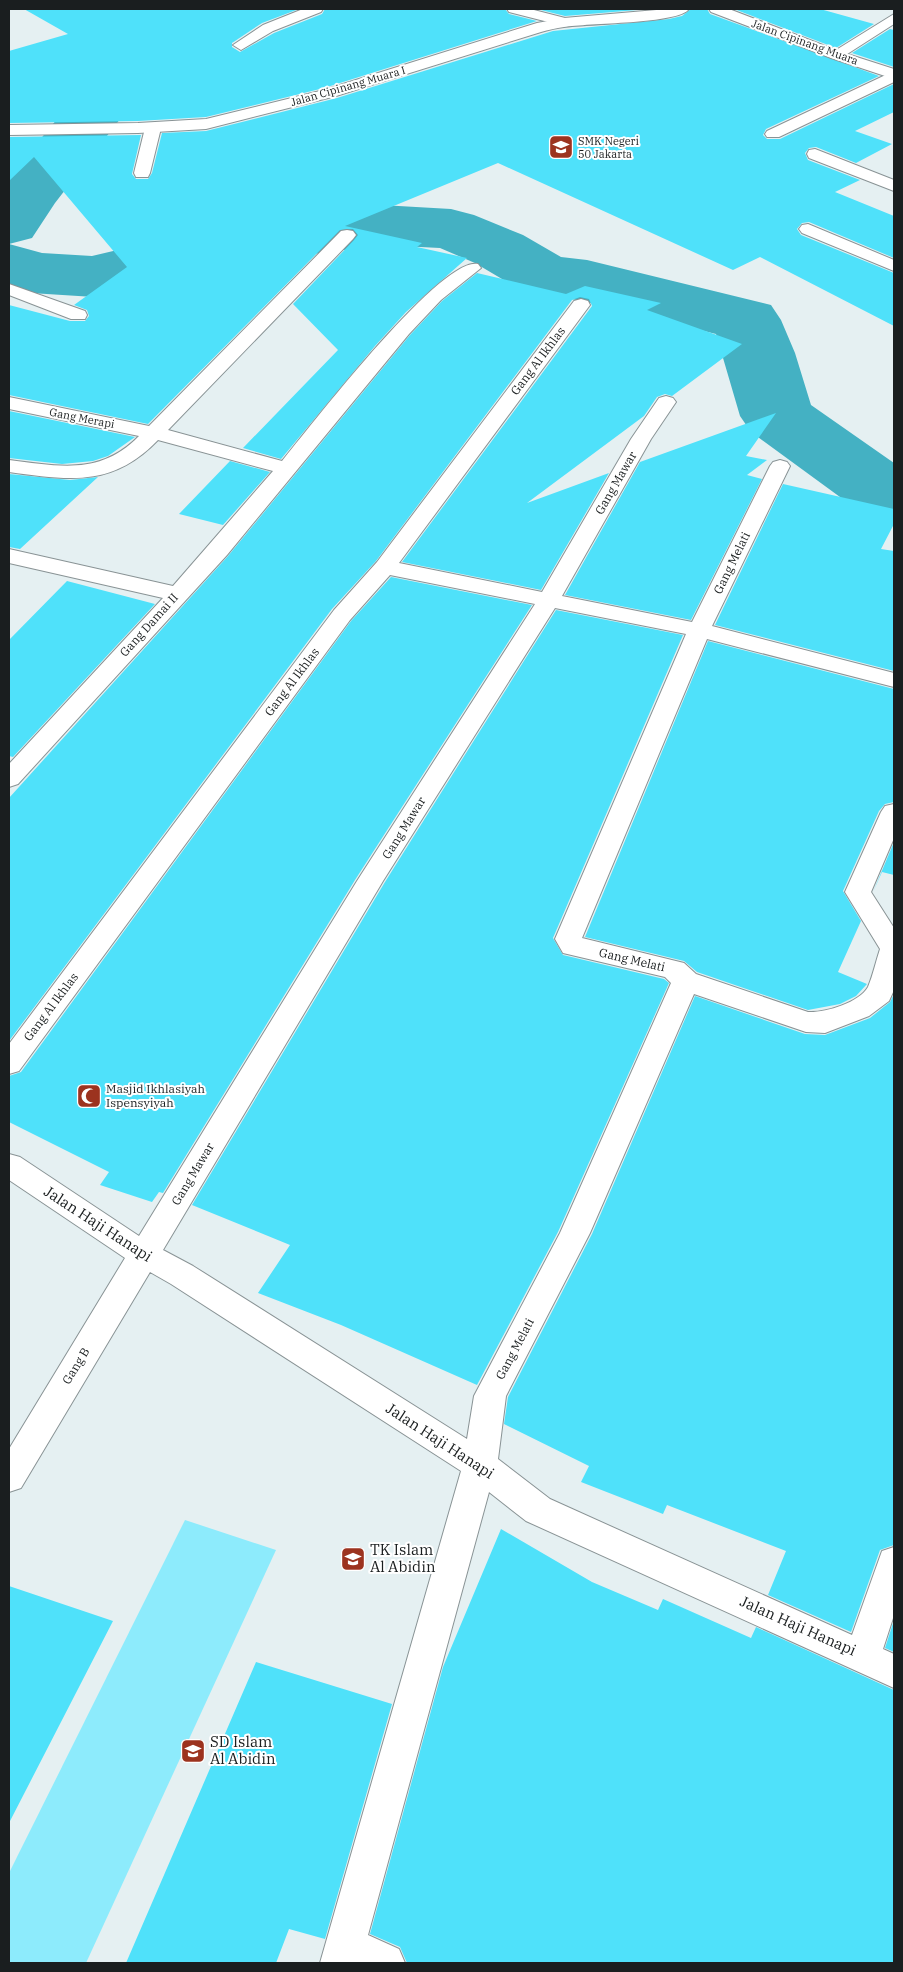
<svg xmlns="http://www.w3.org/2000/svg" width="903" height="1972" font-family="'IBM Plex Serif',serif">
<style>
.green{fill:#8debfc}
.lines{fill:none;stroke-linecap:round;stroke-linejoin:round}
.river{fill:#44b1c3;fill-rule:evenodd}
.building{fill:#4fe1fa}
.minor-casing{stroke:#899395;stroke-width:2}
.tertiary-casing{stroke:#899395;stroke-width:2}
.minor{fill:#fff;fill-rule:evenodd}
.tertiary{fill:#fff;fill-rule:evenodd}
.labels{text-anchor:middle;stroke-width:4;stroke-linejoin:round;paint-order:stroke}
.far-street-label{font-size:11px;fill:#1a1e1f;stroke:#fff}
.far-poi-label{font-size:11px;fill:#1a1e1f;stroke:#fff;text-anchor:start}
.street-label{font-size:12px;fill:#1a1e1f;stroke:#fff}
.poi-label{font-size:12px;fill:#1a1e1f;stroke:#fff;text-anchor:start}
.near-street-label{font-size:15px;fill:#1a1e1f;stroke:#fff}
.near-poi-label{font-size:15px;fill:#1a1e1f;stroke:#fff;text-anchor:start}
</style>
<rect width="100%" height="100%" fill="#e5f0f2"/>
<path class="green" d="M185,1520L276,1550L86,1963H9V1873Z"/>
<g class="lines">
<path class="river" d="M85,9H151L162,15L170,27L169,56L55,203L32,238L9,244V177L111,54L113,33L92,21Z
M381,205L451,209L474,215L523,235L561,257L587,260L771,305L781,320L795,353L811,405L894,463V523L866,516L751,432L740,416L716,334L587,302L519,289L475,263L440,248L381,245L215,267L94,297L31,293L9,288V244L42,253L92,256L215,227Z"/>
</g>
<path class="building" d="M24,9H299L262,23L232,43V47L240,52L274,33L322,14L325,9H505L509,14L537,21L324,88L206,117L138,121L9,123V51L68,34Z
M537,9H649L565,16Z
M691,9H707L710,14L879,76L766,129L763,135L767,139H780L894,84V112L855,131L892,144L856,163L816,147L809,148L805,153L808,160L860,180L835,192L894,216V258L809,222L802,223L797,229L801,235L894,273V326L760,257L733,270L498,163L345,226L422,243L417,247L467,258L406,312L375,346L281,459L243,448L338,350L293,304L354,240L358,235L353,229L340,230L148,424L9,395V305L70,321H85L89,316L87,310L74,305L127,267L34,157L9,181V137L141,135L132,174L136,179H148L152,173L162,133L206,131L337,98L553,31L669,19L682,16Z
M734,9H820L874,24L836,48Z
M890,29L894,30V67L852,53Z
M477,273L566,294L585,286L661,303L647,310L742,344L672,396L665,394L657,397L644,416L527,503L609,473L541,590L402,562L592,306L589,299L580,297L572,300L376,561L332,609L9,1041V798L228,556L410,335L442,301Z
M9,411L135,437L108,456L93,461L62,464L9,458Z
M776,413L746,456L767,460L747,475L762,479L691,620L565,595L640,462Z
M230,461L270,472L223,525L179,514Z
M9,474L70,480L98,477L20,549L9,547Z
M783,484L894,509V524L881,549L894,551V671L715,625Z
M391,577L532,605L355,880L163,1193L159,1192L152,1202L100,1185L109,1172L9,1122V1076L21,1072L351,621Z
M67,581L155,604L13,757L9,756V640Z
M556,610L683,635L553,938L563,955L664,979L669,983L558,1232L477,1385L341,1325L258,1293L290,1245L192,1205L385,882Z
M708,641L894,689V802L885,804L879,811L843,891L861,921L838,972L867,984L856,996L840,1004L808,1010L697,972L684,961L585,937Z
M894,842V875L882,872L873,892Z
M894,994V1545L880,1550L851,1632L768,1595L786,1551L667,1505L663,1514L581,1482L589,1466L504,1424L508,1397L592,1234L695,996L805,1034L825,1035L870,1018L890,1002Z
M501,1529L592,1582L658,1610L663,1599L751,1638L756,1627L894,1690V1963H407L400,1947L370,1934L443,1667Z
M9,1586L113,1621L9,1823Z
M894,1620V1652L885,1648Z
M256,1662L392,1704L325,1939L289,1929L276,1963H126Z"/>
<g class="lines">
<defs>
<path id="minor" d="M303,9H323L321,12L273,31L241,50L233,45L263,25Z
M507,9H530L569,19L571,22L564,26L509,12Z
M894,14V24L841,58H831L828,55Z
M894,71V82L779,137H767L765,134L767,131Z
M153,123L161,128L150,173L148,177H136L134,173L145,128Z
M815,149L894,180V191L809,158L807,154L809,150Z
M808,224L894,260V271L802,233L799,229L802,225Z
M347,230L353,231L356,235L353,239L168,430L282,461C309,428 442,255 478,264L481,268L441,300L409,334L227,555L18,784L9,787V764L163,598L9,563V549L173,586L273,471L158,440C112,488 69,480 9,472V460C59,466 100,476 139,436L9,409V397L149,426L341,231Z
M9,284L85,311L87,315L85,319H71L9,295Z
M581,299L588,301L590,305L399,563L542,592L631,439L659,398L666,396L673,398L676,402L651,439L562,596L692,622L770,466L773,462L780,460L787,462L790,466L712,626L894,673V687L707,639L582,938L684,963L696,974L808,1012C824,1013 859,1003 868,987C873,975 876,961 880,949L845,892L881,812L885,806L894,804V838L871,892L894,928V990L889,1001L869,1016L825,1033L806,1032L694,994L590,1233L506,1396L498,1459L550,1499L852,1635L882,1551L894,1547V1615L883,1649L894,1654V1688L526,1521L489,1492L368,1935L399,1949L405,1963H320L461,1471L171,1284L150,1272L21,1488L9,1492V1449L125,1258L9,1180V1154L20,1157L139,1236L357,881L535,604L390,575L350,620L19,1071L9,1074V1044L334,610L377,562L574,301ZM555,608L686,634L555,939L563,953L665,977L671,983L560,1233L474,1396L467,1439L193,1266L163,1250L383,881Z"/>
<path id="tertiary" d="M668,9H689C679,24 586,23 564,27C556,28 548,30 541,32L336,96L206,129L138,133L9,135V125L138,123L206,119L324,90L537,23L564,18Z
M709,9H729L841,52L894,69V79L831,58L711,12Z"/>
</defs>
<use href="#minor" class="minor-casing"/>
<use href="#tertiary" class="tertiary-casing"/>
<use href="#minor" class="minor"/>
<use href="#tertiary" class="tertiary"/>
</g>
<defs>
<symbol id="school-square" viewBox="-11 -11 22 22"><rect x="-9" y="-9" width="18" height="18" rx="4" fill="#9c331f" stroke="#fff"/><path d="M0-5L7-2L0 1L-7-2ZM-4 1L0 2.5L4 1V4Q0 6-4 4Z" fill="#fff"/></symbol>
<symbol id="mosque-square" viewBox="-11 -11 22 22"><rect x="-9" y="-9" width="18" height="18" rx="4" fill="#9c331f" stroke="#fff"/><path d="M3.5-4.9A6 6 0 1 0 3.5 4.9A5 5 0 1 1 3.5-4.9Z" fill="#fff"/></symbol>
</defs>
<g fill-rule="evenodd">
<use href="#school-square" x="547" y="133" width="28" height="28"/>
<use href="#mosque-square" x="75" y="1082" width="28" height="28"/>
<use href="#school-square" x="339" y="1545" width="28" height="28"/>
<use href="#school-square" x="179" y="1737" width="28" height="28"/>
</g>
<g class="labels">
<g class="far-street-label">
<text transform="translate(805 42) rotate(20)" y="4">Jalan Cipinang Muara</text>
<text transform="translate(348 86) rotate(-16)" y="4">Jalan Cipinang Muara I</text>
<text transform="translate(82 418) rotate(11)" y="4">Gang Merapi</text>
</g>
<g class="far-poi-label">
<text x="578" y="145">SMK Negeri<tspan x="578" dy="13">50 Jakarta</tspan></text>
</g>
<g class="street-label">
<text transform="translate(538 361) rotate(-53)" y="4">Gang Al Ikhlas</text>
<text transform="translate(616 483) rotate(-60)" y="4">Gang Mawar</text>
<text transform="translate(732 563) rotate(-64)" y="4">Gang Melati</text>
<text transform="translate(149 625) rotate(-48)" y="4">Gang Damai II</text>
<text transform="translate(292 682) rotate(-53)" y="4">Gang Al Ikhlas</text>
<text transform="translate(404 828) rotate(-58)" y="4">Gang Mawar</text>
<text transform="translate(632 960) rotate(13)" y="4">Gang Melati</text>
<text transform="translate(51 1007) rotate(-53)" y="4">Gang Al Ikhlas</text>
<text transform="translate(193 1174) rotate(-59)" y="4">Gang Mawar</text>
<text transform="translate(515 1349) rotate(-62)" y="4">Gang Melati</text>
<text transform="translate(76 1366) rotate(-59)" y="4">Gang B</text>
</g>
<g class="poi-label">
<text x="106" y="1093">Masjid Ikhlasiyah<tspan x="106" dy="14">Ispensyiyah</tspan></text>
</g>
<g class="near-street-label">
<text transform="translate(98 1224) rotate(33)" y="5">Jalan Haji Hanapi</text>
<text transform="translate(440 1441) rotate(33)" y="5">Jalan Haji Hanapi</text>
<text transform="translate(798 1626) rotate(24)" y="5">Jalan Haji Hanapi</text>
</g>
<g class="near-poi-label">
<text x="370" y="1555">TK Islam<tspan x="370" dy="17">Al Abidin</tspan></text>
<text x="210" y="1747">SD Islam<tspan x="210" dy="17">Al Abidin</tspan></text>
</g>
</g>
<rect width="903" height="1972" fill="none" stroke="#1a1e1f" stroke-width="20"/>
</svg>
